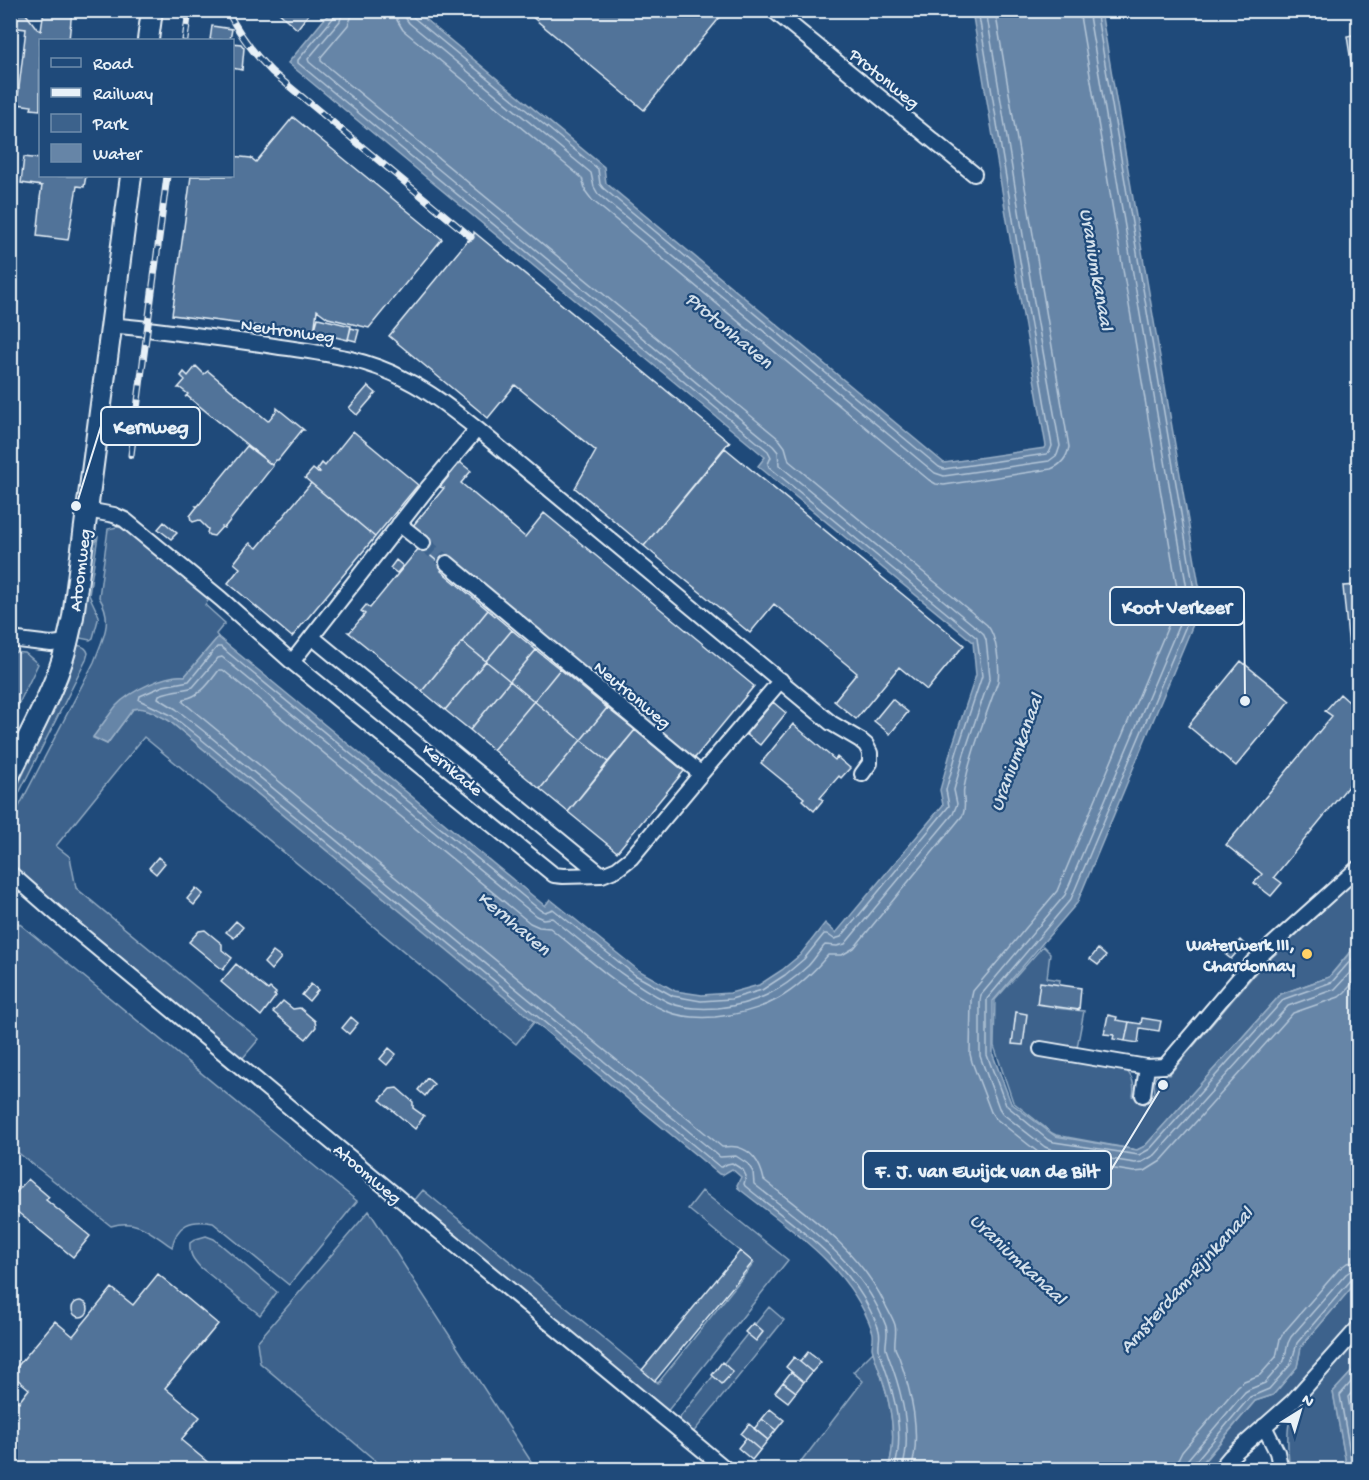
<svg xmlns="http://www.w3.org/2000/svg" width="1369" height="1480" font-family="'Gochi Hand',sans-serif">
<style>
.green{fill:#3c628c;stroke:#92aac2;stroke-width:1.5}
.water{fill:#6685a7;stroke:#9ab0c7;stroke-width:1.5}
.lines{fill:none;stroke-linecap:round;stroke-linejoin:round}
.shore{stroke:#b4c6d8;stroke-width:1.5}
.building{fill:#517399;stroke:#e8f1f8;stroke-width:1.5}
.street-tunnel{stroke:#3d638d;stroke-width:14;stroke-dasharray:14 7;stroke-linecap:butt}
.street-casing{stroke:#e8f1f8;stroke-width:18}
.secondary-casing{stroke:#e8f1f8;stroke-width:24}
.street{stroke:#1f4a7a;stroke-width:14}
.secondary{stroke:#1f4a7a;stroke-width:20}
.rail-casing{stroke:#e8f1f8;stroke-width:7}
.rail{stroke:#1f4a7a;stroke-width:4.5;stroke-dasharray:14;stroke-linecap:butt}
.poi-dot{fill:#ffd166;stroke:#1f4a7a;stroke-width:2}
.labels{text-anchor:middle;stroke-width:4.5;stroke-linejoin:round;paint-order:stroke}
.street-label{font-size:18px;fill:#e8f1f8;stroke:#1f4a7a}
.poi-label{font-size:18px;font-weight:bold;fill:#e8f1f8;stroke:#1f4a7a;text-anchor:end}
.water-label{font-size:20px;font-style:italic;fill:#d4e1ec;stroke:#1f4a7a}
.leader{fill:none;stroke:#e8f1f8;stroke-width:2}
.callout-dot{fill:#e8f1f8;stroke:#1f4a7a;stroke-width:2}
.callout{fill:#1f4a7a;stroke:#e8f1f8;stroke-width:2}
.callout-label{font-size:20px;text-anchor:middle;font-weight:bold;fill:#e8f1f8}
</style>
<rect width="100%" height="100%" fill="#1f4a7a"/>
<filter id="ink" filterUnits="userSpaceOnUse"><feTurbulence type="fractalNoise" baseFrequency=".0167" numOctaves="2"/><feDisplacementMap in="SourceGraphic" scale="12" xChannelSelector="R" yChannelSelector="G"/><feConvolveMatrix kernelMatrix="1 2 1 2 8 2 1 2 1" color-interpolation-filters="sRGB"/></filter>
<g filter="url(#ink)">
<path class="green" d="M117,527L124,528L210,598L205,605L225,623L216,634L218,637L185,676C178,675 173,677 167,679C131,689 113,707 93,738L107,744L133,709C146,706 156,714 168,720L535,1021L516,1044L144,737L56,846L70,857L76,888L259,1039L242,1059L11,867L10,824L94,662C103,638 114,621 99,597L108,529Z
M98,536L89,595L99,616L93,638L90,640L80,638L87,595L92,548Z
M78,645C83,647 86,647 88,653L86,660L11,809V800L68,679Z
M11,652L25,653L38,664L11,720Z
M1358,878V942L1329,977L1281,994L1145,1146L1137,1150L1056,1135L1052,1133L1013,1102L994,1046L995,1000L1043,946L1050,953L1047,978L1060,980L1056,1008L1084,1011L1075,1058L1124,1069C1133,1075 1135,1086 1133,1096L1144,1104L1155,1092L1154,1084L1156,1077L1163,1073L1169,1075L1258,970Z
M10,916L357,1201L289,1285L213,1223C191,1219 177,1224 172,1247C151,1233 138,1218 111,1226L16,1151L11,1153Z
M423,1190L658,1383L754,1263L688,1209L702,1191L788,1260L666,1413L413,1202Z
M369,1211L536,1469H381L383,1467L260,1363L257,1342Z
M206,1236L214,1239L277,1292L260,1315L200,1267C193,1259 189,1254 190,1243L196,1239Z
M1358,1280V1319L1288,1397L1233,1444L1209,1469L1197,1470L1255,1401L1273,1395L1297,1367L1301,1347Z
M769,1307L784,1320L692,1434L678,1423L681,1416Z
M1358,1339V1365L1333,1392L1347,1469H1289C1289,1455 1286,1438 1289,1424C1290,1418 1294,1412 1298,1406Z
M873,1352C887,1389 900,1430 888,1469L795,1470L863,1381L853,1372Z"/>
<path class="water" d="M331,11H415L604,167L606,183L944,463L1045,448L1046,446L1020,298L972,11H1101L1202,603L1077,903L993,1001V1055L1011,1103L1055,1136L1137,1150L1145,1146L1281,994L1329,977L1358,943V1280L1301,1347L1297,1367L1273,1395L1255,1401L1197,1469H888C899,1434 889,1396 876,1361C875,1357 873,1353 872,1348C872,1342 875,1336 872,1330C850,1266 788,1228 738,1188L737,1185L741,1177L732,1169L722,1175L719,1174L168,720C156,714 146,706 133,709L107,744L93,737C101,727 108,716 116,706C130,691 165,674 185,676L218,637L545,906L550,899L638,970L675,991L702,995L730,993L759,985L782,970L800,955L825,923L836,933L943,805L940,790L951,750L976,675L973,642L758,466L765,457L288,63Z
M1358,1365V1469H1347L1333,1392Z"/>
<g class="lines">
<path class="shore" d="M335,10L334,17L298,60V63L768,451L771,457L768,464L769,467L977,638L982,676L957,751L946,790L949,806L841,937L834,939L827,934H824L804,959L785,975L762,990L731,999L701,1001L673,996L635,975L553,909L545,912L540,910L221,647H217L189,681L163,686L140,696L139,700L171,715L201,739L720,1167H722L727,1164L732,1163L743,1170L746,1176L744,1184L745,1186C790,1223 844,1256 870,1310C873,1317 878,1324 879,1331C881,1337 878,1343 879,1349C879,1354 882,1358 883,1362C895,1396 905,1435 894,1470
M343,10L340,21L308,59L309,62L773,446L778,452L779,465L983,633L986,640L990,677L964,754L954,790L957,804L953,814L845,944L837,946L825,945C819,951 814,960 808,966C780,992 755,1004 718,1008C702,1009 682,1009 668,1002C625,981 590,948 552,918L543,919L536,916L222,657L218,658L193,687C188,689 184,689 179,690C172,691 165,693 159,695L158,698L176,709L206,733L720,1157L736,1156L748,1164L753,1172L754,1184C805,1225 862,1262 886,1326C889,1334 885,1342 886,1349C887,1352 888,1355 889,1358C902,1392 913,1433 902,1470
M352,10L351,18L348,25L321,57V61L779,439L785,447L789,461L987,625C997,636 1000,666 998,681C986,716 971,751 964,788C962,798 967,804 963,815L854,948L842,955H828C795,994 766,1012 715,1017C700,1018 680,1017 666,1011C622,992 587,957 550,928L539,927L530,923L223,670H219C209,683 201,696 184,699L183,702L722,1147C726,1147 732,1146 737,1147C754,1151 761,1166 764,1180C810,1217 859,1250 885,1304C888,1311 893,1318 895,1325C897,1333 894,1340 895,1348C896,1351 898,1354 899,1357C911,1391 922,1433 911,1470
M395,10L397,20L403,30L582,178L586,192L592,200L929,480L936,484L944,485L1051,469C1061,465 1067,458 1069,447L995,10
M404,10L405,17L409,23L591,173L594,187L598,194L935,473L944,476L1049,461L1057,455L1060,446L1033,296L986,10
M412,10V15L414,18L598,169L600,184L603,188L939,467L944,469L1046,454L1050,451L1052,446L1026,297L978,10
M1079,10L1179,600L1057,891L973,991L971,1000L970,1054L972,1062L991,1112L995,1118L1039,1153L1052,1159L1134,1172L1145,1171L1161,1161L1293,1013L1339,997L1345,992L1358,977
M1088,10L1189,601L1065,895L981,995L980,1001V1056L999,1108L1003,1114L1045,1147L1053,1150L1135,1163L1142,1162L1155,1155L1288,1006L1335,989L1358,964
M1096,10L1196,602L1071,899L987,999V1055L1006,1105L1048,1140L1054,1142L1139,1155L1150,1149L1284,999L1332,982L1358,952
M1358,1385L1348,1397L1358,1457
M1176,1470L1178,1460L1182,1452L1238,1386L1244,1381L1260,1375L1276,1357L1280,1339L1284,1332L1339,1269L1347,1263L1358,1261
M1185,1470L1186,1464L1188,1459L1245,1392L1250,1389L1265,1383L1284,1361L1288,1343L1291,1337L1346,1274L1352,1270H1358
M1193,1470L1194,1463L1250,1397L1269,1389L1291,1364L1297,1343L1352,1279L1358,1277
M1353,1470L1340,1395L1358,1374"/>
</g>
<path class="building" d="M10,10L11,13L26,14L37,29L41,31L44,10H72L69,40H40V110L31,109L32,106L17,104L26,29L10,27Z
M276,10H312L297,29Z
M524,10H726L644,110Z
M212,26L232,29L230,40H210Z
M1358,34V74H1353L1347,36Z
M232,43L241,44L244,48L242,70L232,68Z
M293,117L442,239L369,328L328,318L317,310L314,333L172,315L191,176H232V156L251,158L256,162Z
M24,157L40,159V176H86L84,187L77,186L68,240L37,236L41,199L40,198L42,186L21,183Z
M474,232L730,443L729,444L728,443L644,546L575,488L596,451L515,385L488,418L389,336L468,240L469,241L474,234Z
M318,318L351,326L348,340L314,332Z
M351,328L359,330L356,341L348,339Z
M196,366L204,374L208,371L268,421L277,410V408L304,430H302L278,460H276L272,465L273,466L187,396L185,397L188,394L180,388H178L185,380L181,376L184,372L188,376Z
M368,386L376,393L357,415L349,408Z
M353,431L418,485L375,537L305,478L313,469L318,473L320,472L317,470L322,463L325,466Z
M247,446L273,466L224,528L222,527L214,536L209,535L207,533L208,529L199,520L193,522L191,520L190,516L197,507L196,506H198Z
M725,448L964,645L927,690L899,667L856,719L834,701L857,673L774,604L750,633L644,546Z
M461,461V463L471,471L461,483L525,537L544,513L754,686L694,759L451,559L444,567L420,547L412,527L444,488L440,487Z
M311,483L375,537L292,637L228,583L240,568L234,563L247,546L250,543L257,548Z
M164,522L177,533L171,539L158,529Z
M419,546L444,567L441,571L488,610L422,691L348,632H350L365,614L361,611L366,605L370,608L419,548Z
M396,560L403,566L397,573L390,568Z
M1358,585V648L1349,649L1343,586Z
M488,610L512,630L486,661L462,642Z
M512,630L536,650L510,681L486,661Z
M462,642L486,661L445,710L422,691Z
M536,650L560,669L534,701L510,681Z
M486,661L510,681L470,730L445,710Z
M1241,661L1290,701L1236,766L1188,726Z
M560,669L607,708L581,740L534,701Z
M510,681L534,701L493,750L470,730Z
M1340,694L1358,710V774L1274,877L1282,883L1271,896L1254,883L1262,874L1226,845L1332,716L1325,711Z
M892,699L908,712L890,734L874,721Z
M534,701L581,740L540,789L493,750Z
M773,702L786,713L760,745L746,734Z
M607,708L635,730L608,762L581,740Z
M793,724L835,760L837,757L850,768L841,778L839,776L820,798L823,800L814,811L802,800L804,798L761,763Z
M635,730L684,771L617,852L568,812Z
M581,740L608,762L568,812L540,789Z
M158,857L165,863L156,874L149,868Z
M196,888L203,894L194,905L187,899Z
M236,921L243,927L234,938L226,932Z
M205,930L222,944V950L232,958L223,970L189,942L199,931Z
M1240,940L1244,944L1231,959L1226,955Z
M1098,949L1106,956L1098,965L1090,959Z
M273,952L281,958L271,970L264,963Z
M236,964L268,990L270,988L276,993L274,995L276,996L261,1016L221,982Z
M1040,982L1081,988L1079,1010L1037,1004Z
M311,984L318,990L309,1001L302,995Z
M283,1001L293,1009L300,1008L315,1021L316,1027L306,1039L273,1012Z
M1016,1012L1027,1014L1023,1045L1012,1044Z
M1108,1015L1117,1017L1116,1020L1129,1022L1125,1041L1113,1039L1114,1035L1104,1034Z
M351,1017L358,1023L349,1034L342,1028Z
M1142,1018L1161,1021L1159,1031L1140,1028L1138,1043L1125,1041L1129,1022L1141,1024Z
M389,1048L396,1054L387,1065L380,1059Z
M427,1078L434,1084L425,1096L418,1090Z
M397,1088L413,1102V1108L424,1116L415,1129L380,1100L390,1089Z
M28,1179L49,1197L46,1200L90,1236L73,1257L10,1206V1199Z
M740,1251L753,1262L655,1381L642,1370Z
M158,1274L218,1324L165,1388L200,1417L181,1440L217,1470H10V1390L15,1393L12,1397L19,1402L29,1389L11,1374L55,1321L73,1336L112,1288L133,1305Z
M72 1309a8 8 0 1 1 16 0a8 8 0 1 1-16 0Z
M753,1323L763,1332L756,1341L745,1332Z
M808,1352L821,1362L812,1372L800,1362Z
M794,1357L812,1372L804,1382L786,1367Z
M722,1362L733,1372L722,1384L712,1375Z
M791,1372L804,1382L796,1392L783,1382Z
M783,1382L796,1392L788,1402L775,1392Z
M770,1409L784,1420L776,1430L762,1419Z
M762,1419L776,1430L768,1440L754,1429Z
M749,1424L768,1440L760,1450L741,1434Z
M746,1438L760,1450L752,1460L738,1448Z"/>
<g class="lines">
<path class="street-tunnel" d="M423,543L447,563"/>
<defs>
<path id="street" d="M773,10L974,174
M111,325C161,330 211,337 261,344C310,352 361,355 406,380C432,393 454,411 477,429L831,723L860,740L866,745L870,753V763L862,774
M87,510L114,515L125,520L221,599L292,662L554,875L563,876L602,875
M399,524L423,543
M447,563L701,774L781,680
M312,637L602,875L617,869L631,858L701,774
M10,639L51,644L68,642
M292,662L426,490L477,429
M10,873L67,923L727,1470
M1041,1049L1147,1067L1165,1066L1252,963L1358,868
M1143,1095L1147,1067
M1264,1426L1277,1452L1281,1470
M1219,1470L1230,1457L1293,1401L1358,1328"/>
<path id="secondary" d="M148,40L152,10
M10,774C27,739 47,704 60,667C66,651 69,634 73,617L131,176"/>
</defs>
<use href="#street" class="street-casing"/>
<use href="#secondary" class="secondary-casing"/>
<use href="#street" class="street"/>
<use href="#secondary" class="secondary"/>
<defs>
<path id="rail" d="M227,10C239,34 253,53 272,72L471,237
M185,40L189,10
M131,455L167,176"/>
</defs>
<use href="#rail" class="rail-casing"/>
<use href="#rail" class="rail"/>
</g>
</g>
<circle class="poi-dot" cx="1307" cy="954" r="6"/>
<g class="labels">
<g class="street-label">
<text transform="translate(885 78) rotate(39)" y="6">Protonweg</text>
<text transform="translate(288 330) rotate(8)" y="6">Neutronweg</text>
<text transform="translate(79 570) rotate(-83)" y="6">Atoomweg</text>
<text transform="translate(633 694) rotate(40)" y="6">Neutronweg</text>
<text transform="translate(453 769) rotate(39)" y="6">Kernkade</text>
<text transform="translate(368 1173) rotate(40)" y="6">Atoomweg</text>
</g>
<g class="poi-label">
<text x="1295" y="950">Waterwerk III,<tspan x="1295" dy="21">Chardonnay</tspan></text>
</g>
<g class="water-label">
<text transform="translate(1098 269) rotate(80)" y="7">Uraniumkanaal</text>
<text transform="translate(730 329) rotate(40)" y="7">Protonhaven</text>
<text transform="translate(1015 752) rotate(-70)" y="7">Uraniumkanaal</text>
<text transform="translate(515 922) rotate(40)" y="7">Kernhaven</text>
<text transform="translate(1019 1258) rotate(43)" y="7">Uraniumkanaal</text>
<text transform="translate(1185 1279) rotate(-48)" y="7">Amsterdam-Rijnkanaal</text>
</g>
</g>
<path class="leader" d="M76 506L101 426M1245 701L1244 606M1163 1085L1111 1170"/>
<g class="callout-dot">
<circle cx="76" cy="506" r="6"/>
<circle cx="1245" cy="701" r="6"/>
<circle cx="1163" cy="1085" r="6"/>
</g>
<g class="callout">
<rect x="101" y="407" width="99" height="38" rx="6"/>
<rect x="1110" y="587" width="134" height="38" rx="6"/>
<rect x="863" y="1151" width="248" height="38" rx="6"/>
</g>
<g class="callout-label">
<text x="151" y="433">Kernweg</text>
<text x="1177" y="613">Koot Verkeer</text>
<text x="987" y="1177">F. J. van Ewijck van de Bilt</text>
</g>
<rect width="1369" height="1480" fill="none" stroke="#1f4a7a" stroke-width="36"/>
<rect x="18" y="18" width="1333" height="1444" fill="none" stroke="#e8f1f8" stroke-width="2" filter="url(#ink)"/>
<rect x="39" y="39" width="195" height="138" fill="#1f4a7a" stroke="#6f8dac" stroke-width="1.5"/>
<rect x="51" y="58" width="30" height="9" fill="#1f4a7a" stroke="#6f8dac" stroke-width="1.5"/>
<text x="93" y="69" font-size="18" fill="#e8f1f8">Road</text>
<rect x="51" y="88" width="30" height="9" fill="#e8f1f8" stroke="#6f8dac" stroke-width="1.5"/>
<text x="93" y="99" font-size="18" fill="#e8f1f8">Railway</text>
<rect x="51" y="114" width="30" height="18" fill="#3c628c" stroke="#6f8dac" stroke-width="1.5"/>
<text x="93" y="129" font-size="18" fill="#e8f1f8">Park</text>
<rect x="51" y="144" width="30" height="18" fill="#6685a7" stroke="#6f8dac" stroke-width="1.5"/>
<text x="93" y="159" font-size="18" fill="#e8f1f8">Water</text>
<g transform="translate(1300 1411) rotate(37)" stroke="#1f4a7a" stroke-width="4.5" paint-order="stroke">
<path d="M0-4.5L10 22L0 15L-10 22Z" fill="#e8f1f8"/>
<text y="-9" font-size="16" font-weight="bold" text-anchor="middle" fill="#e8f1f8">N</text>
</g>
</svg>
